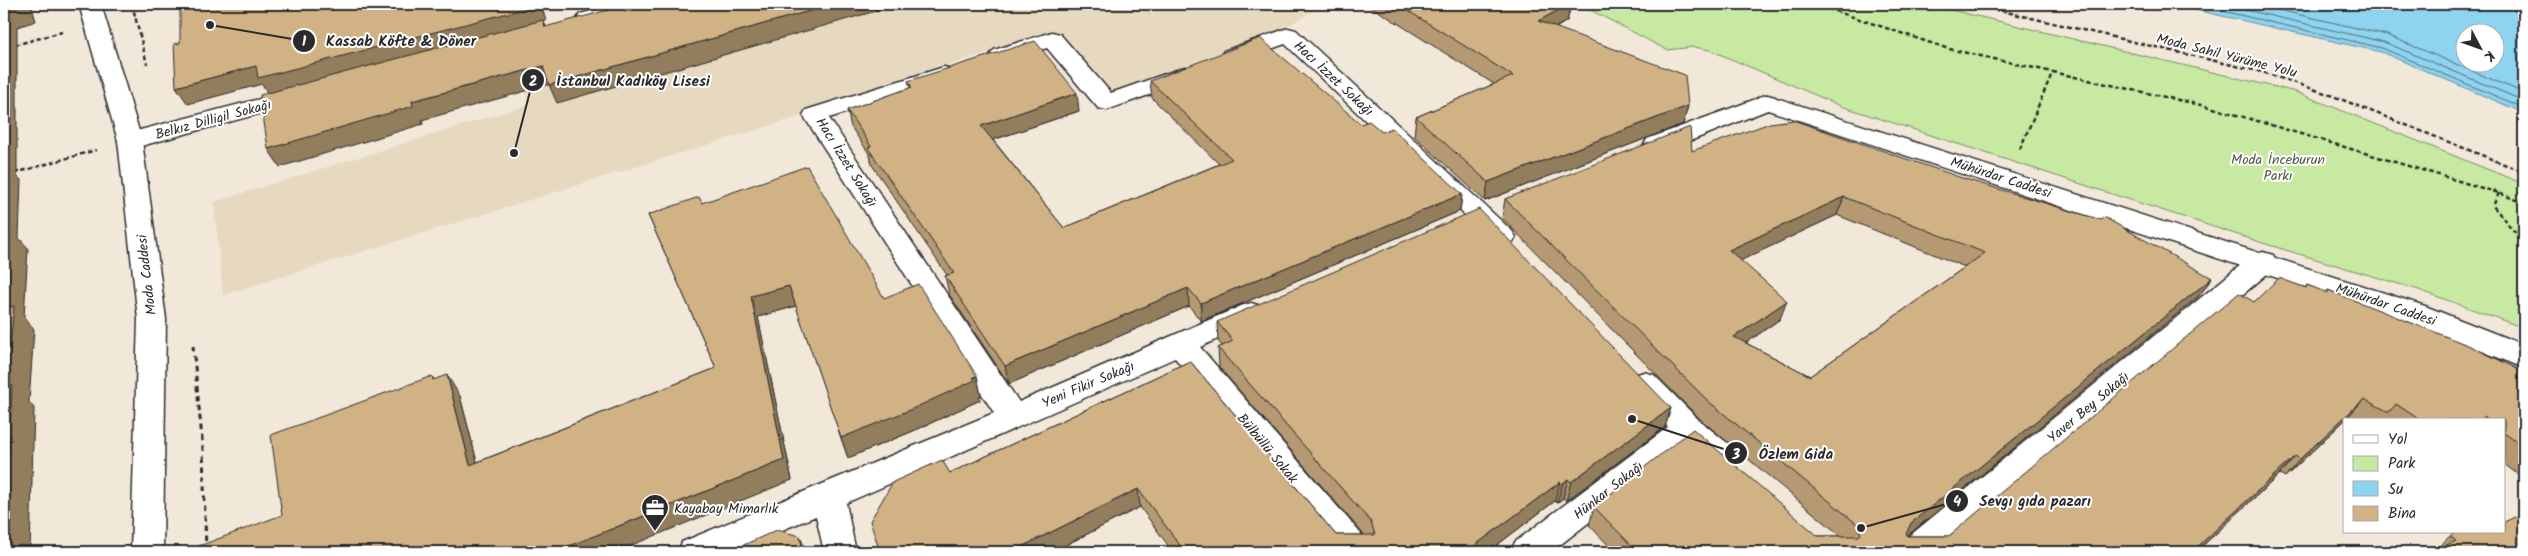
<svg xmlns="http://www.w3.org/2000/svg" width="2528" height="556" font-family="Kalam,sans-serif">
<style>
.built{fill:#e7d8c0}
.green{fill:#c7e9a2;stroke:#798a66}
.water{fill:#8ed3ef;stroke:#6690a1;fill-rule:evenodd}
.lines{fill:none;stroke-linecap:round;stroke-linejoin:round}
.shore{stroke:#536e79;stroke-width:1}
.minor-casing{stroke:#2b2b2b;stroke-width:3}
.tertiary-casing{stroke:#2b2b2b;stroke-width:3}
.path-far1{stroke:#2b2b2b;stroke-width:2.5;stroke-dasharray:4.5 3;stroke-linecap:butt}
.path{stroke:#2b2b2b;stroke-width:3;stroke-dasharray:5.5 4.5;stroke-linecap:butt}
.minor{fill:#fff;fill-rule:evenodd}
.tertiary{fill:#fff;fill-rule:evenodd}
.wall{fill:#b49972;stroke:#2b2b2b;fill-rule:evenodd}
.shaded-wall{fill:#927d5d;stroke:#2b2b2b}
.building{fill:#d1b285;stroke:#2b2b2b;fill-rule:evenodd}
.labels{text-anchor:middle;stroke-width:4;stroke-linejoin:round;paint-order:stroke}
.street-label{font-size:14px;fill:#2b2b2b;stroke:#fff}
.park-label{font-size:14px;fill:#525a49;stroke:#fff}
.poi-label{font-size:14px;fill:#2b2b2b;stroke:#fff;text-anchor:start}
.leader{fill:none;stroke:#2b2b2b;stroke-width:2}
.callout-dot{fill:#2b2b2b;stroke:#fff;stroke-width:2}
.mark-label{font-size:15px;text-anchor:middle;font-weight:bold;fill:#fff}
.callout-label{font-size:15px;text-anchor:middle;font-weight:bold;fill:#2b2b2b;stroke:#fff;stroke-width:4;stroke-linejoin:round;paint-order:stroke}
</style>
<rect width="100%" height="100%" fill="#f1e8da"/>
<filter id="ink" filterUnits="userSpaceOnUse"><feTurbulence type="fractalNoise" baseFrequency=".02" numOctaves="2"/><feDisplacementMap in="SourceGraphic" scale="10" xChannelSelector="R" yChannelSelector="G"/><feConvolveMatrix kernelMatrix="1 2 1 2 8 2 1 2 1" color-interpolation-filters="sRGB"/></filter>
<g filter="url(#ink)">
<path class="built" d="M656,4H1326L1280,30L1112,94L1061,35L1049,33L811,109L801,116L223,295L214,202L528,105L517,43Z"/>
<path class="green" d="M1579,4H1926L2296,92L2524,184V328L2419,290L2269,245L1841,106L1710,50L1694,47L1667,50Z"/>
<path class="water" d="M2169,4H2524V113L2381,52ZM2466,32H2496V62H2466Z"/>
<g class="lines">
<path class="shore" d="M2192,4L2382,48L2524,108
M2220,4L2384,42L2524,101
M2253,4L2387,35L2524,93"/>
<defs>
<path id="minor" d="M620,4H655L652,9L588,26L580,24L577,19L580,14Z
M1288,28L1296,30L1512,231L1516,237L1512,243L1503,246L1494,243L1285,44L1232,63L1224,61L1220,56L1224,51Z
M1052,32L1060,34L1111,93L1185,67L1193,69L1197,74L1193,79L1107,110L1098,108L1047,48L1002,62L994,60L990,55L994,50Z
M944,67L952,69L956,74L952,79L829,118L1019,402L1241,306L1251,303L1261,306L1265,313L1261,320L1200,347L1368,542L1372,552H1336L1175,358L846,503L856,552H824L816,516L729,552H678L682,542L994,413L803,115L806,110Z
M298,89L306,91L310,96L306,101L130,149L121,147L118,141L121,135Z
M1767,95L1775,97L1779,102L1775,107L1665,151L1656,153L1647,151L1644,145L1647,139Z
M2263,252L2273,255L2277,262L2273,269L1937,552H1898L1902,542L2253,255Z
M1644,372L1654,375L1699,420L1731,446L1735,455L1731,464C1710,471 1702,458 1688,445L1551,552H1511L1515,542L1668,427L1634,391L1629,383L1634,375Z"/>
<path id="tertiary" d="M79,4H101L142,141L166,319L163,552H131L138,319L118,141Z
M1767,95L2425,306L2524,345V368L2405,320L1759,107L1755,102L1759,97Z"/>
</defs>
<use href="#minor" class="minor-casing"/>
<use href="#tertiary" class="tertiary-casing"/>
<path class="path-far1" d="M132,4L147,64
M1814,4L1949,49L2210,107L2499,193L2524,203
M1972,4L2262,72L2328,94L2524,172
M15,45L62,32
M2020,149L2053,71
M15,173L96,150
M2499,193L2493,206L2524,243"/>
<path class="path" d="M193,346L203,449L206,552"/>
<use href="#minor" class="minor"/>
<use href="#tertiary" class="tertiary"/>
</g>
<path class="wall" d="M1367,4H1571L1567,21L1556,28L1688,106L1683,124L1485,201L1414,136L1416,117L1494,84Z
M908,81L1079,111L993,140L1064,228L1219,164L1152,98L1150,81L1361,124L1382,132L1462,194L1460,211L1201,321L1189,306L1009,384L949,294L945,276L947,275L872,165L870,155L851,127L847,110L910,88Z
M1692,151L2212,278L2199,296L1907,535L1908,536H1949L2254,302L2305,288L2307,285L2326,293L2328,290L2524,372V479L2504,464V420H2353L2348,417L2285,477L2280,474L2196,552H1615L1589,525L1594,507L1818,536H1841L1700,419L1502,218L1505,199ZM1837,215L1965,267L1810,376L1746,343L1780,319L1741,260Z
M702,203L884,298L977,376L981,396L979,397L980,400L918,429L848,458L796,306L758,317L792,480L282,515L432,376L434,380L460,396L477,462L716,368L648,215Z
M1217,322L1671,408L1665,427L1566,501L1563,498L1557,503L1555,501L1488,552H1173L1140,507L1052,552H880L950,473L1190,361L1336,535H1364L1219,367L1218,348L1222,346L1218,341Z
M2504,532L2524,552L2435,550L2450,536Z"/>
<path class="shaded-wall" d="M4,4H31L36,21L17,27V176L21,180L19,238L28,248L24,317L34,329L29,402L34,408L30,551L25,552H4L6,387L4,312Z
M539,4H541L546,21L544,22L551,38L268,94L262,84L188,104L176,87L256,66Z
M834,4H900L557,103L549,85Z
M1570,4H1571L1567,21L1535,39L1538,21Z
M543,66L551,84L422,120L423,124L280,167L268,149L412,101Z
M1077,93L1079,111L984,143L981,126Z
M1688,106L1683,124L1485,201L1488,182Z
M1462,194L1460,211L1201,321V303Z
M1844,197L1837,215L1723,269L1729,250Z
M2212,278L2199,296L1901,541L1911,523Z
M789,286L796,306L758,317L792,480L615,552H554L784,460L751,296Z
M1188,288L1189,306L1009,384L1005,366Z
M1787,301L1780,319L1728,356L1734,337Z
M447,375L460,396L483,485L470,465Z
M977,376L981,396L979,397L980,400L918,429L848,458L841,438Z
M2364,399L2348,417L2285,477L2300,459Z
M1671,408L1665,427L1566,501L1571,482Z
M2295,456L2280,474L2196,552H2192Z
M1568,479L1563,498L1557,503L1562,484Z
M1560,482L1555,501L1488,552H1466Z
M1138,489L1140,507L1052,552H1011Z
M800,536L806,552H803Z"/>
<path class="building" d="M180,4H539V5L258,78L256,66L176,87L174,44L180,43Z
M653,4H834L549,85L543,66L412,101L413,106L268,149L260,95L543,20L545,27L623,6L625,12Z
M1397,4H1570L1538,21L1685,75L1688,106L1488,182L1416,117L1513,76Z
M1260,38L1361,124L1369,121L1382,132L1392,128L1462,194L1201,303L1188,288L1005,366L945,276L954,273L868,148L871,146L847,110L912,87L908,81L1035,41L1077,93L981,126L1064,228L1232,159L1150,81Z
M1793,120L1962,178L2101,220L2104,217L2212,278L1911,523L1906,534L1908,536H1949L2239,293L2254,302L2279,278L2306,288L2307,285L2328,293V290L2470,346L2524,372V447L2504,433V420H2487L2483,417L2479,420H2420L2396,404L2389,412L2364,399L2300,459L2295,456L2192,552H1638L1594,507L1693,429L1818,536H1859L1861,534L1857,524L1707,400L1505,199L1690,127L1692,151L1770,123ZM1844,197L1985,253L1810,376L1734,337L1787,301L1729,250Z
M807,166L884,298L918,284L977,376L973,377L975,380L912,409L841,438L789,286L751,296L784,460L554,552H199V546L282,515L271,435L432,376L433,380L447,375L470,465L716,368L648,215L699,197L702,203Z
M1479,209L1671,408L1571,482L1568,479L1562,484L1560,482L1466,552H1185L1138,489L1011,552H880L870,521L893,482L942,460L950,473L1190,361L1336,535H1375L1371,522L1218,348L1233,341L1217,322Z
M9,226L4,286V227Z
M14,306L6,387L12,385L6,529L4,530V309Z
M2524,513V552H2430L2456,541L2450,536L2458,532H2504V522Z
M777,530L800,536L803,552H728Z"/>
</g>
<defs>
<symbol id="office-pin" viewBox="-11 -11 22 30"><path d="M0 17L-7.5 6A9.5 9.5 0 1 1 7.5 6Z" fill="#2b2b2b" stroke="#fff"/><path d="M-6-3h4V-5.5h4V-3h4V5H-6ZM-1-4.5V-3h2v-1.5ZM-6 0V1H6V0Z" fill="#fff"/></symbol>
</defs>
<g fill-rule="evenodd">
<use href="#office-pin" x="639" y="492" width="32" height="43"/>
</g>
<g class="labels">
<g class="street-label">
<text transform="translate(2227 55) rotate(14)" y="5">Moda Sahil Yürüme Yolu</text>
<text transform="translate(1334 78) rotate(43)" y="5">Hacı İzzet Sokağı</text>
<text transform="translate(213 119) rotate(-15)" y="5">Belkız Dilligil Sokağı</text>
<text transform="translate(847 162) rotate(58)" y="5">Hacı İzzet Sokağı</text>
<text transform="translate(2001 177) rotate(18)" y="5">Mühürdar Caddesi</text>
<text transform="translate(146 275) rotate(-97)" y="5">Moda Caddesi</text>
<text transform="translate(2386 304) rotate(19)" y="5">Mühürdar Caddesi</text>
<text transform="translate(1088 384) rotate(-23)" y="5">Yeni Fikir Sokağı</text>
<text transform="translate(2088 407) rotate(-40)" y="5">Yaver Bey Sokağı</text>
<text transform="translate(1268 448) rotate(50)" y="5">Bülbüllü Sokak</text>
<text transform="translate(1608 490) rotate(-38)" y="5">Hünkar Sokağı</text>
</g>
<g class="park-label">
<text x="2278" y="164">Moda İnceburun<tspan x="2278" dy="16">Parkı</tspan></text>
</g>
<g class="poi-label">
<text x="674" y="513">Kayabay Mimarlık</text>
</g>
</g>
<path class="leader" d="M210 25L304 41M514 153L533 80M1632 419L1736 453M1861 528L1957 501"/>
<g class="callout-dot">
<circle cx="210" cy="25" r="5"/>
<circle cx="514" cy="153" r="5"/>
<circle cx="1632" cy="419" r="5"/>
<circle cx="1861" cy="528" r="5"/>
<circle cx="304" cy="41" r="12"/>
<circle cx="533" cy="80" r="12"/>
<circle cx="1736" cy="453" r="12"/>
<circle cx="1957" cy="501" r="12"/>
</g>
<g class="mark-label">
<text x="304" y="46">1</text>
<text x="533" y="86">2</text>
<text x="1736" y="459">3</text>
<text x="1957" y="506">4</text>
</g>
<g class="callout-label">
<text x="401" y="46">Kassab Köfte &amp; Döner</text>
<text x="633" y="86">İstanbul Kadıköy Lisesi</text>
<text x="1796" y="459">Özlem Gida</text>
<text x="2035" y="506">Sevgı gıda pazarı</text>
</g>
<rect width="2528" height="556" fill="none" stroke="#fff" stroke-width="20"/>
<rect x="10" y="10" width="2508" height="536" fill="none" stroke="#2b2b2b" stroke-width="2" filter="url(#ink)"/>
<rect x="2343" y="418" width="162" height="115" fill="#ffffff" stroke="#aaaaaa"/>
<rect x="2353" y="435" width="25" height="8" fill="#ffffff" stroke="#aaaaaa"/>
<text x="2388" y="444" font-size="15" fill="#2b2b2b">Yol</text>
<rect x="2353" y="456" width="25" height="15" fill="#c7e9a2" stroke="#aaaaaa"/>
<text x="2388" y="468" font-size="15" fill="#2b2b2b">Park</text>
<rect x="2353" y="481" width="25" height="15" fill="#8ed3ef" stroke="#aaaaaa"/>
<text x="2388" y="494" font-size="15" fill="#2b2b2b">Su</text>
<rect x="2353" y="506" width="25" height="15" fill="#d1b285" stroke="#aaaaaa"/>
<text x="2388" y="518" font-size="15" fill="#2b2b2b">Bina</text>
<g transform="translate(2480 48) rotate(131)"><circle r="24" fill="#ffffff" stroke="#aaaaaa"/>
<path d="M0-4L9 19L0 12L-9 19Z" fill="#2b2b2b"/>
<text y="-8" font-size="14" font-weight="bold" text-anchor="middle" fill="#2b2b2b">K</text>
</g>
</svg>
